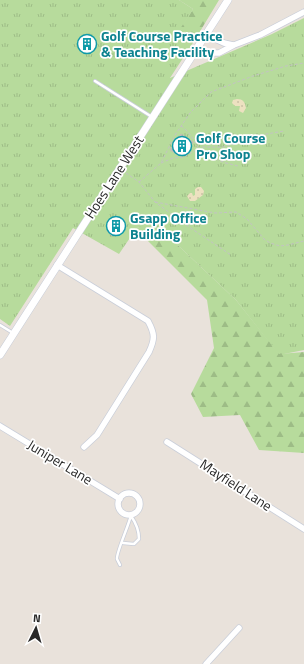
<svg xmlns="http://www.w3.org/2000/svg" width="304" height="664" font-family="'Titillium Web',sans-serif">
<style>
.grass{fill:url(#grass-tufts)}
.forest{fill:url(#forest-firs)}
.sand{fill:url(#sand-dots)}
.building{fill:url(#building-hatch);stroke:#c4bdb5}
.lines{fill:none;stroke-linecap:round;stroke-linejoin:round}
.service-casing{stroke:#c9ced9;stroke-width:4}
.minor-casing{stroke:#c9ced9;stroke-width:7}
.tertiary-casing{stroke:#c9ced9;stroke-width:8}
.path{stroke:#c3c3c3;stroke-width:1;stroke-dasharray:3 2;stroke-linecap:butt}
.service{stroke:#fff;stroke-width:2.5}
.minor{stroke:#fff;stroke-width:5.5}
.tertiary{stroke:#fff;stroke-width:7}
.labels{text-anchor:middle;stroke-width:3.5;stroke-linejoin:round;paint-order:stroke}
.culture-label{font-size:14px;font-weight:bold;fill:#0d838f;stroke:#fff;text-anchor:start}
.street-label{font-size:14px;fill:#282828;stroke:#fff}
</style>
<defs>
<pattern id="grass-tufts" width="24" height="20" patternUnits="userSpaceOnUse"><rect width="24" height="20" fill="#b7db9c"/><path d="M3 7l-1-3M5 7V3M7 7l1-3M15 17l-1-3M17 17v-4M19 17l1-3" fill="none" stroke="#9dbc86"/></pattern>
<pattern id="forest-firs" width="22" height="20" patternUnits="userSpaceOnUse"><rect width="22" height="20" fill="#b7db9c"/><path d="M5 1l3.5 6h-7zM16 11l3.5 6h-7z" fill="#9dbc86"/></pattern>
<pattern id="sand-dots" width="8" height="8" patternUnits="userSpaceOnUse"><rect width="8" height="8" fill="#ece1c0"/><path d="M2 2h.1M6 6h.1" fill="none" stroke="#cac1a5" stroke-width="1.8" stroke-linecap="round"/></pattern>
<pattern id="building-hatch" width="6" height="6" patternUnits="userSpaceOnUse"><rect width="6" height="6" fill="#c2bdb7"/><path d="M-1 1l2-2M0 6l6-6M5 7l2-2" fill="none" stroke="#a7a29d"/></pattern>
</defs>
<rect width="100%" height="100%" fill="#e9e2db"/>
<path class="grass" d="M0,0H179L193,9L181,29L196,38L170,78L272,34L304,18V350L279,355L236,300L150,219L136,229L119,254L73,228L10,326L0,319Z"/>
<path class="forest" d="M179,0H219L196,38L180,29L193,9Z
M150,219L236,300L279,354L304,352V453L259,450L240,415L203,417L191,394L214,348L207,300L136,229Z"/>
<path class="sand" d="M237,99C243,99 245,102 246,108L243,113L239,111L240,106H235L232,103L233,100Z
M198,187H201L204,191L203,195L195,201H190L187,196L190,193H192L193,196L195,195V189Z"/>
<path class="building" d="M87,37L94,41L88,51L81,48Z
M181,134L193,142L185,156L180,152L178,155L170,150Z
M116,217L119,220L121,218L125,221L112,236L107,231L111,227L109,225Z"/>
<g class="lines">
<defs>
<path id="service" d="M95,81L152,117
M0,325L13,333
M123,543L134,544L139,539C139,529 136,523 131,516
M120,565C119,563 118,561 117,559C116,553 129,525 131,515"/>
<path id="minor" d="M206,35L224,43L233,45
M197,50L206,53H219L234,45L260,35L304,12
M57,265L148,321C155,334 155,339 149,352L97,435L84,447
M0,426L120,499
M167,442L304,529
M118 504a11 11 0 1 1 22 0a11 11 0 1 1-22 0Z
M206,664L239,628"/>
<path id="tertiary" d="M0,355L228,0"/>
</defs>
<use href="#service" class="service-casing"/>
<use href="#minor" class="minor-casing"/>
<use href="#tertiary" class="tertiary-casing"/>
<path class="path" d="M181,126C192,133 195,144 202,154L226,163L238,166
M161,163L173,158L184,157L201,147H223L245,141L261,135L284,131
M126,173L139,182L155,202L192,229L231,255
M139,182L161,163L175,135L190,113L211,92L253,76L286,66L304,63
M155,202L215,213L236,212L247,219L264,239L270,243L280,246L288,245L304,241"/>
<use href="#service" class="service"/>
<use href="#minor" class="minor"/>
<use href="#tertiary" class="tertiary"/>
</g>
<defs>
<symbol id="building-ring" viewBox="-11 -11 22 22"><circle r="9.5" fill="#fff" stroke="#0f9aa8" stroke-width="1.5"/><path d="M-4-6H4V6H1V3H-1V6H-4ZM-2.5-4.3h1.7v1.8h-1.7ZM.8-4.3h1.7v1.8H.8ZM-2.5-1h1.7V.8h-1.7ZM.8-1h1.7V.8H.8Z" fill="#0f9aa8"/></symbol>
</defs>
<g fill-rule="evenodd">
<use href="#building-ring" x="76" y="33" width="22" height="22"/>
<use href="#building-ring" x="171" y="135" width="22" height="22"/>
<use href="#building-ring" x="105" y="215" width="22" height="22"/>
</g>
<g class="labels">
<g class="culture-label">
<text x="101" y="41">Golf Course Practice<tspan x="101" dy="16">&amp; Teaching Facility</tspan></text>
<text x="196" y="143">Golf Course<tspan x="196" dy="16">Pro Shop</tspan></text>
<text x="130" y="223">Gsapp Office<tspan x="130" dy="16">Building</tspan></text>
</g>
<g class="street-label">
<text transform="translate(114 177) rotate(-57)" y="5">Hoes Lane West</text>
<text transform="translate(60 462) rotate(31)" y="5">Juniper Lane</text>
<text transform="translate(236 485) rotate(33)" y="5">Mayfield Lane</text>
</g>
</g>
<g transform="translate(36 628) rotate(5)" stroke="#ffffff" stroke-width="3" paint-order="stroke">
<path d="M0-3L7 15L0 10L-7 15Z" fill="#282828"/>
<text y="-6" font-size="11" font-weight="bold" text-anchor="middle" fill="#282828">N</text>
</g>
</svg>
